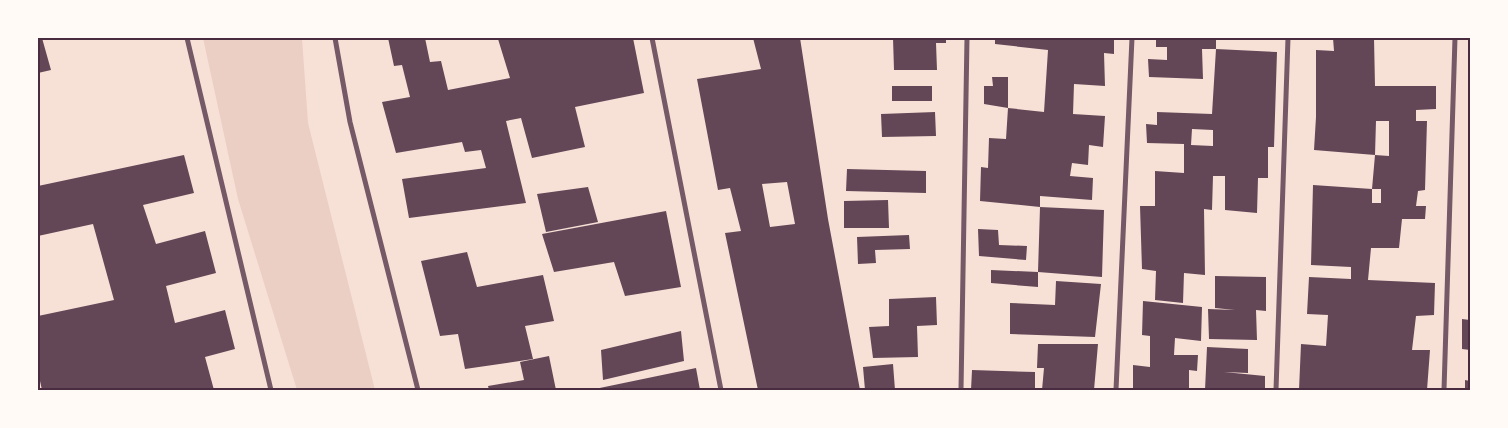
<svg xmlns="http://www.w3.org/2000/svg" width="1508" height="428" font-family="Raleway,sans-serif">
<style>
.green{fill:#ebcfc5}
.building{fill:#644757;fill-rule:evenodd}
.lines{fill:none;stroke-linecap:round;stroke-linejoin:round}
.minor{stroke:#755966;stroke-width:5}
.neatline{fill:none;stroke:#4a2c40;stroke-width:2}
</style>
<rect width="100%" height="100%" fill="#f7e1d7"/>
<path class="green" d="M203,38H302L308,123L375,390H297L238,199Z"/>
<path class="building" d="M38,38H42L51,70L38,73Z
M388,38H425L430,62L441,61L448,90L510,78L498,39L506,38H633L644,93L575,107L585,147L532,158L521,118L506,121L526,203L409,218L402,179L486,168L481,150L465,152L462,142L396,153L382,102L410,97L402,65L394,66Z
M753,38H800L828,219L860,390H758L725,233L741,231L730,188L718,190L697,79L761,69ZM787,182L795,224L770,227L762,184Z
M893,38H946V43H936L937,70H894Z
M995,38H1114V54L1104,53L1105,86L1074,84L1073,114L1105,116L1103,147L1089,145L1088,165L1072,163L1070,176L1093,178L1092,200L1040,196V207L1104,210L1102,277L1038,272L1040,207L980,201L981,167L988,168L989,138L1006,139L1008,108L1044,112L1048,50L995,44Z
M1156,38H1216V49H1202L1203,79L1149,77L1148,59L1167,60V47H1156Z
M1333,38H1374L1375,86H1436V109L1416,110V121H1427L1425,190L1418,191L1416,206H1426L1425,219H1402L1399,248H1371L1368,280L1435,283L1434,315L1416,316L1412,350H1430L1427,390H1299L1301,344L1326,346L1328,315L1307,314L1309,277L1351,279V267L1311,265L1313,185L1372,189V203H1381V189H1372L1375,155L1389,156V121H1376L1375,155L1314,150L1316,117V50L1334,51Z
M1216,49L1277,52L1274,147H1268V178H1258L1257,213L1225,210V176H1213L1212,210L1204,209L1205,275L1184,273L1183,303L1155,300L1156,271L1142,269L1140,206H1155V171L1184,173V144L1147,143L1146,124L1157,125V112L1212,114ZM1192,129L1213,130V146L1191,145Z
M992,77H1008V108L984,104V86H993Z
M892,86H932V101H892Z
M935,112L936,136L882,137L881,114Z
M184,155L194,193L143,205L156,244L205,231L216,273L166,286L175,323L225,310L235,349L205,357L214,390H42L38,372V316L114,300L93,224L38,236V186Z
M847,169L926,171V193L846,191Z
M588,187L598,222L546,232L537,194Z
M888,200L889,228H844V201Z
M666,211L681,287L625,296L614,262L554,272L542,234Z
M978,229L998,230L999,245L1027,246L1026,260L979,256Z
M909,235L910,249L875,250L876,263L858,264L857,237Z
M467,252L477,287L543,275L554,321L525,326L533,359L465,369L458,334L440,336L421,261Z
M991,270L1038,272V287L991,283Z
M1215,276L1266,277V311L1256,310L1257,340L1209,339L1208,309L1235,310L1215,308Z
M1056,281L1101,284L1095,337L1010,334V303L1055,305Z
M936,297L937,325L917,326L918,357L873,358L869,327L889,326V299Z
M1143,301L1202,307L1201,341L1175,338L1174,355H1198L1197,371L1189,370V390H1133V365L1150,367V336L1142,335Z
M1462,319L1470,320V350L1462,349Z
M681,331L684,361L603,380L601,350Z
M1038,344H1098L1094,390H1042L1044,368H1037Z
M1207,347L1248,349V373L1224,372L1265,376V390H1205Z
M549,356L556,390H489L488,386L524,380L520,362Z
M893,364L895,390H865L863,367Z
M696,368L700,390H590Z
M972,370L1035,372V390H971Z
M1465,380L1470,381V390H1465Z"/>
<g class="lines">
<path class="minor" d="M187,38L271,390
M335,38L350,122L418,390
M652,38L721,390
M961,390L967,38
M1116,390L1132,38
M1276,390L1288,38
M1444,390L1455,38"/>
</g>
<rect width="1508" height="428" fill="none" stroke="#fffaf5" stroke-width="78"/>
<rect x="39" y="39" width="1430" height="350" class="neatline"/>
</svg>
